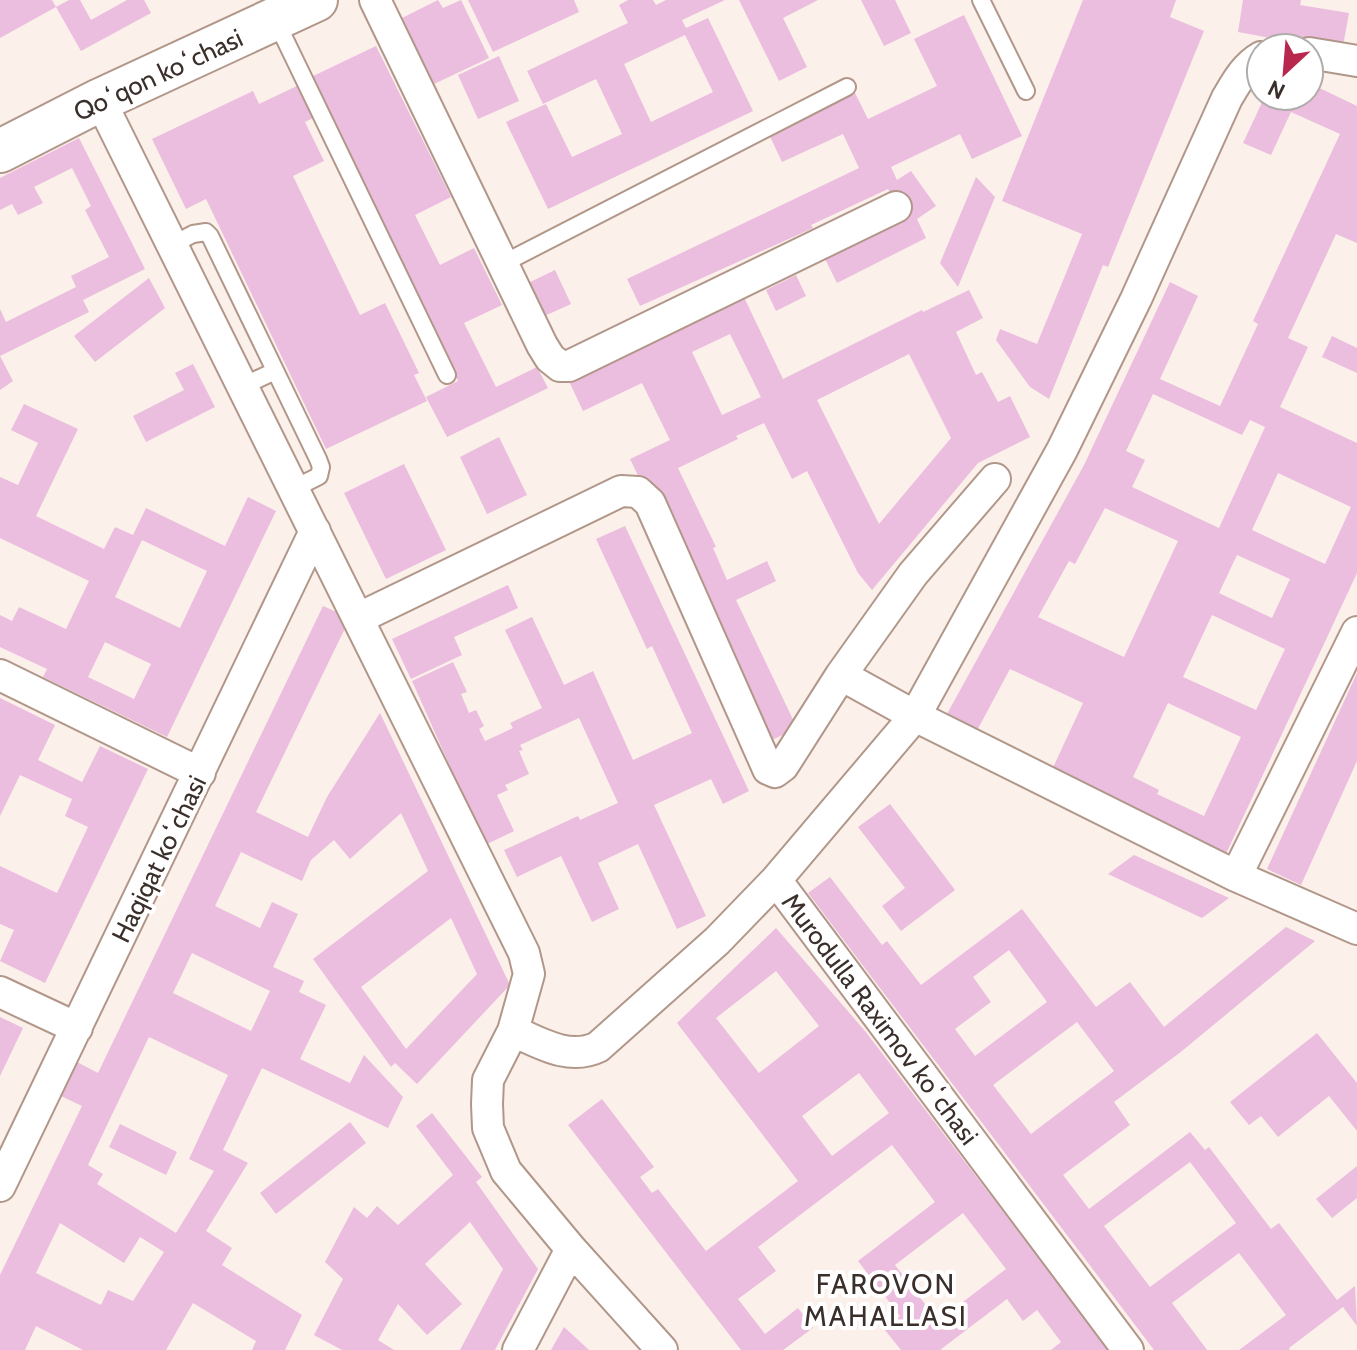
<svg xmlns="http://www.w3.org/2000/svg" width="1357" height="1350" font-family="Cabin,sans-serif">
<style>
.building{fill:#ebbddf;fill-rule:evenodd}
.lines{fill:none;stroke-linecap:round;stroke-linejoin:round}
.service-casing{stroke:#b19789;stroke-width:20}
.minor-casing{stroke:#b19789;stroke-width:34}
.secondary-casing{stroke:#b19789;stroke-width:46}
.service{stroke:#fff;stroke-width:16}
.minor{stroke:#fff;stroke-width:30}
.secondary{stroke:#fff;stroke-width:42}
.labels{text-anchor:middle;stroke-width:8;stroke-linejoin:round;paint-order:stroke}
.street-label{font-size:26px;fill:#3a2f2a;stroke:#fff}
.neighbourhood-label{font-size:28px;letter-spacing:2px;fill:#3a2f2a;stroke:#fff}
</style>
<rect width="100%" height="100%" fill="#fcf0ea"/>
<path class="building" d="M0,0H52L56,7L69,0H80L91,20L127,0H144L151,13L81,51L56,7L0,38Z
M438,0L443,8L461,0L489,58L434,84L402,18Z
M468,0H574L579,12L493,52Z
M628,0H653L656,5L666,0H725L682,20L686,28L708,18L753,111L548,209L506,122L546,104L572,157L622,134L596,79L543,104L527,71L628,23L619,5ZM685,35L713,92L651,122L624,64Z
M739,0H818L783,18L807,67L779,81Z
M861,0H895L911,33L884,46Z
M1083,0H1176L1170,17L1204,31L1108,267L1103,265L1049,399L1030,387L996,340L1000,329L1037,344L1082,234L1002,201Z
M1243,0H1301L1300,5L1349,13L1342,51L1238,32Z
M964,15L1022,136L972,159L960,134L891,167L897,180L911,171L936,206L917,219L926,238L837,283L822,253L903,213L888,189L811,225L813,228L640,306L627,279L859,168L843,134L782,162L767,130L853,89L868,119L937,86L914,39Z
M376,46L451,197L415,215L440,265L474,248L502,305L464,323L496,387L537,367L548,388L447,437L426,397L458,381L422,308L424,307L311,77Z
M499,56L519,101L478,119L458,75Z
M1309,83L1357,106V243L1336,234L1288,338L1308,347L1280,407L1357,443V573L1225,856L1050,774L1083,703L1010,669L973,738L942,723L1084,465L1170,282L1198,296L1160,379L1220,406L1258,324L1253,321L1340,134L1291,112L1271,155L1243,143L1265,96H1309ZM1153,394L1242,435L1250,420L1265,427L1219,528L1132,487L1145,460L1126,451ZM1278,473L1351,507L1325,564L1252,530ZM1105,508L1178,541L1124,657L1038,617L1069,561L1075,564ZM1237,555L1290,579L1272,618L1219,593ZM1212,615L1285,649L1256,710L1183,677ZM1168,703L1241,737L1204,816L1157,794L1159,790L1133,777Z
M299,85L315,117L305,122L324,161L293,176L360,315L385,303L419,373L414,375L427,401L326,449L206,199L186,209L152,139L253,91L259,104Z
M79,138L145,269L83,300L89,312L0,356V309L6,322L76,287L71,276L109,257L85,210L91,206L72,168L34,187L43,203L18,215L12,204L0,210V178Z
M976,177L995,197L958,287L940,263Z
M555,270L571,304L540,318L524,285Z
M796,275L806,296L776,311L766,290Z
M149,278L165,308L95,362L74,336Z
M969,290L983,318L956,332L976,375L982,372L998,402L1010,396L1030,437L978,463L872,590L858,573L807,471L792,479L764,423L736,436L738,439L678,468L716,547L713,548L727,580L767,561L776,581L736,600L797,728L768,742L630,459L670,440L642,383L583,411L567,377L742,293L783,379L922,310L923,312ZM730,334L761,397L722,415L692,352ZM909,354L951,438L879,524L817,400Z
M1332,336L1357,348V373L1322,357Z
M0,356L13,381L0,390Z
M193,364L215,407L146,442L133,416L184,390L175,373Z
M24,404L78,429L36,516L104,549L115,527L133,535L146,508L225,546L248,497L276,511L167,737L43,677L47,669L0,647V615L12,621L19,607L66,629L89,581L0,538V477L18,485L38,443L11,430ZM142,540L207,571L180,628L115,597ZM105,642L151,664L134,699L88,677Z
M499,437L527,495L487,514L460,457Z
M404,464L446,550L386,579L344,493Z
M625,526L749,791L723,804L711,779L654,805L706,916L677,929L638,844L598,863L619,909L592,922L561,856L517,877L504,850L578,816L580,820L618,803L579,718L520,745L523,750L519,751L529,774L505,785L508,790L497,795L514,831L485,845L412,681L453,662L467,692L461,694L469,713L476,710L484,726L479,729L485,741L513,728L510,723L542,708L505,630L532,617L564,685L593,671L633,760L692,733L652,646L647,649L596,539Z
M508,585L518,608L454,637L462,655L411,679L392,639Z
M323,606L350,618L256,812L308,837L327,797L380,713L510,985L417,1084L395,1063L391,1067L313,959L428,871L401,813L350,859L334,840L311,860L302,881L241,852L215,906L260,928L272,902L298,914L273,967L304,981L299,992L326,1005L300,1059L350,1083L364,1055L403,1097L388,1128L262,1068L223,1150L248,1163L206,1231L232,1248L222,1265L302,1315L285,1350H252L256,1341L193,1303L166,1350H83L36,1326L25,1350H0V1275L82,1106L61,1096L77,1062L98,1073ZM451,918L477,974L406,1049L361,987ZM192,953L270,991L251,1031L173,993ZM149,1037L228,1075L189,1159L214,1171L176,1233L97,1184L103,1174L88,1165ZM60,1223L124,1263L140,1237L164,1252L133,1301L108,1290L101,1305L36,1273Z
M1357,673V761L1301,885L1267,869Z
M0,698L55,725L38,760L82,782L100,746L148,769L45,983L0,961L14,930L0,924V866L57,893L88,827L65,816L72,799L20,775L0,816Z
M890,804L955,890L901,931L882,906L905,888L858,827Z
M1134,855L1229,898L1202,918L1108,874Z
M830,877L882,945L887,941L921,985L1022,909L1096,1007L1130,982L1164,1027L1286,927L1315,941L1182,1051L1114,1102L1130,1125L1063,1175L1089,1209L1190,1132L1205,1150L1209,1147L1271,1229L1279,1223L1337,1300L1355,1286L1357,1326L1343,1307L1289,1348L1290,1350H1239L1286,1315L1239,1253L1172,1303L1207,1350H1154L808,893ZM1009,950L1047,1002L975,1056L955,1029L991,1002L973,977ZM1077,1022L1114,1071L1031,1134L993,1085ZM1190,1162L1236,1223L1150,1287L1104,1226Z
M776,928L865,1031L1109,1350H1051L1061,1342L1037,1310L1023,1321L1007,1299L940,1350H901L884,1329L900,1316L858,1261L935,1202L892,1145L758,1247L776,1271L738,1299L765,1334L798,1308L813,1328L783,1350H741L568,1125L602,1099L654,1167L640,1177L652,1193L658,1189L706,1251L798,1181L677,1023ZM776,971L819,1026L759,1073L716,1018ZM859,1073L889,1113L832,1156L802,1116ZM963,1213L1006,1269L938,1321L895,1265Z
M0,1017L23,1028L0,1076Z
M1317,1033L1357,1083V1131L1329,1096L1278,1137L1261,1116L1249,1125L1230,1102Z
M432,1113L482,1177L476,1182L538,1269L495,1350H460L503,1269L470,1222L425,1264L462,1304L427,1335L398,1304L378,1340L394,1350H342L314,1335L343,1279L325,1262L354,1207L367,1218L377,1206L398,1225L453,1175L416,1126Z
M350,1122L366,1143L276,1214L260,1193Z
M120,1124L177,1152L166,1175L109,1147Z
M1357,1166V1198L1332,1218L1316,1199Z
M564,1327L589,1350H551Z"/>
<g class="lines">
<defs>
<path id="service" d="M981,0L1026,91
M276,21L447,375
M172,245L193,234L206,232L210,236L318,459L321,467L319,476L295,488
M504,263L847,87
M243,386L275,371"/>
<path id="minor" d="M375,0L542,345L550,358L560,366H569L896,207
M1309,53L1357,61
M100,100L524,953L529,974L513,1031
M359,618L621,491L638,492L650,503L768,769L775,772L783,766L841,675L913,574L995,479
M0,675L200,773
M841,675L915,716L1062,450L1136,299L1227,98C1236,83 1245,66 1261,57
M1236,876L1357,632
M776,880L915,716L1236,876L1357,929
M0,992L77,1028
M0,1186L315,531
M518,1350L571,1249
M662,1350L571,1249L506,1171L488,1128L487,1104L488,1080L513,1031C540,1043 569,1061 598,1047L717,941L776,880L1128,1350"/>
<path id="secondary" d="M0,151L100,100L316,0"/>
</defs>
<use href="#service" class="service-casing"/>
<use href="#minor" class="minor-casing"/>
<use href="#secondary" class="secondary-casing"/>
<use href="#service" class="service"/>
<use href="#minor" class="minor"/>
<use href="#secondary" class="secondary"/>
</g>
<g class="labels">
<g class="street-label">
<text transform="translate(158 75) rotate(-25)" y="9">Qoʻqon koʻchasi</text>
<text transform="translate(159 859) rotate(-64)" y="9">Haqiqat koʻchasi</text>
<text transform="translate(880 1019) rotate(53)" y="9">Murodulla Raximov koʻchasi</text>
</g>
<g class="neighbourhood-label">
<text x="886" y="1294">FAROVON<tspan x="886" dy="32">MAHALLASI</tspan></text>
</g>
</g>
<g transform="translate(1285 72) rotate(206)"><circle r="38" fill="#ffffff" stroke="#b0acaa" stroke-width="2"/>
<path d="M0-6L14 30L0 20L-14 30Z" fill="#b8274e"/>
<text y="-12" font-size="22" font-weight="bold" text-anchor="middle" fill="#3a2f2a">N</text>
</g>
</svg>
